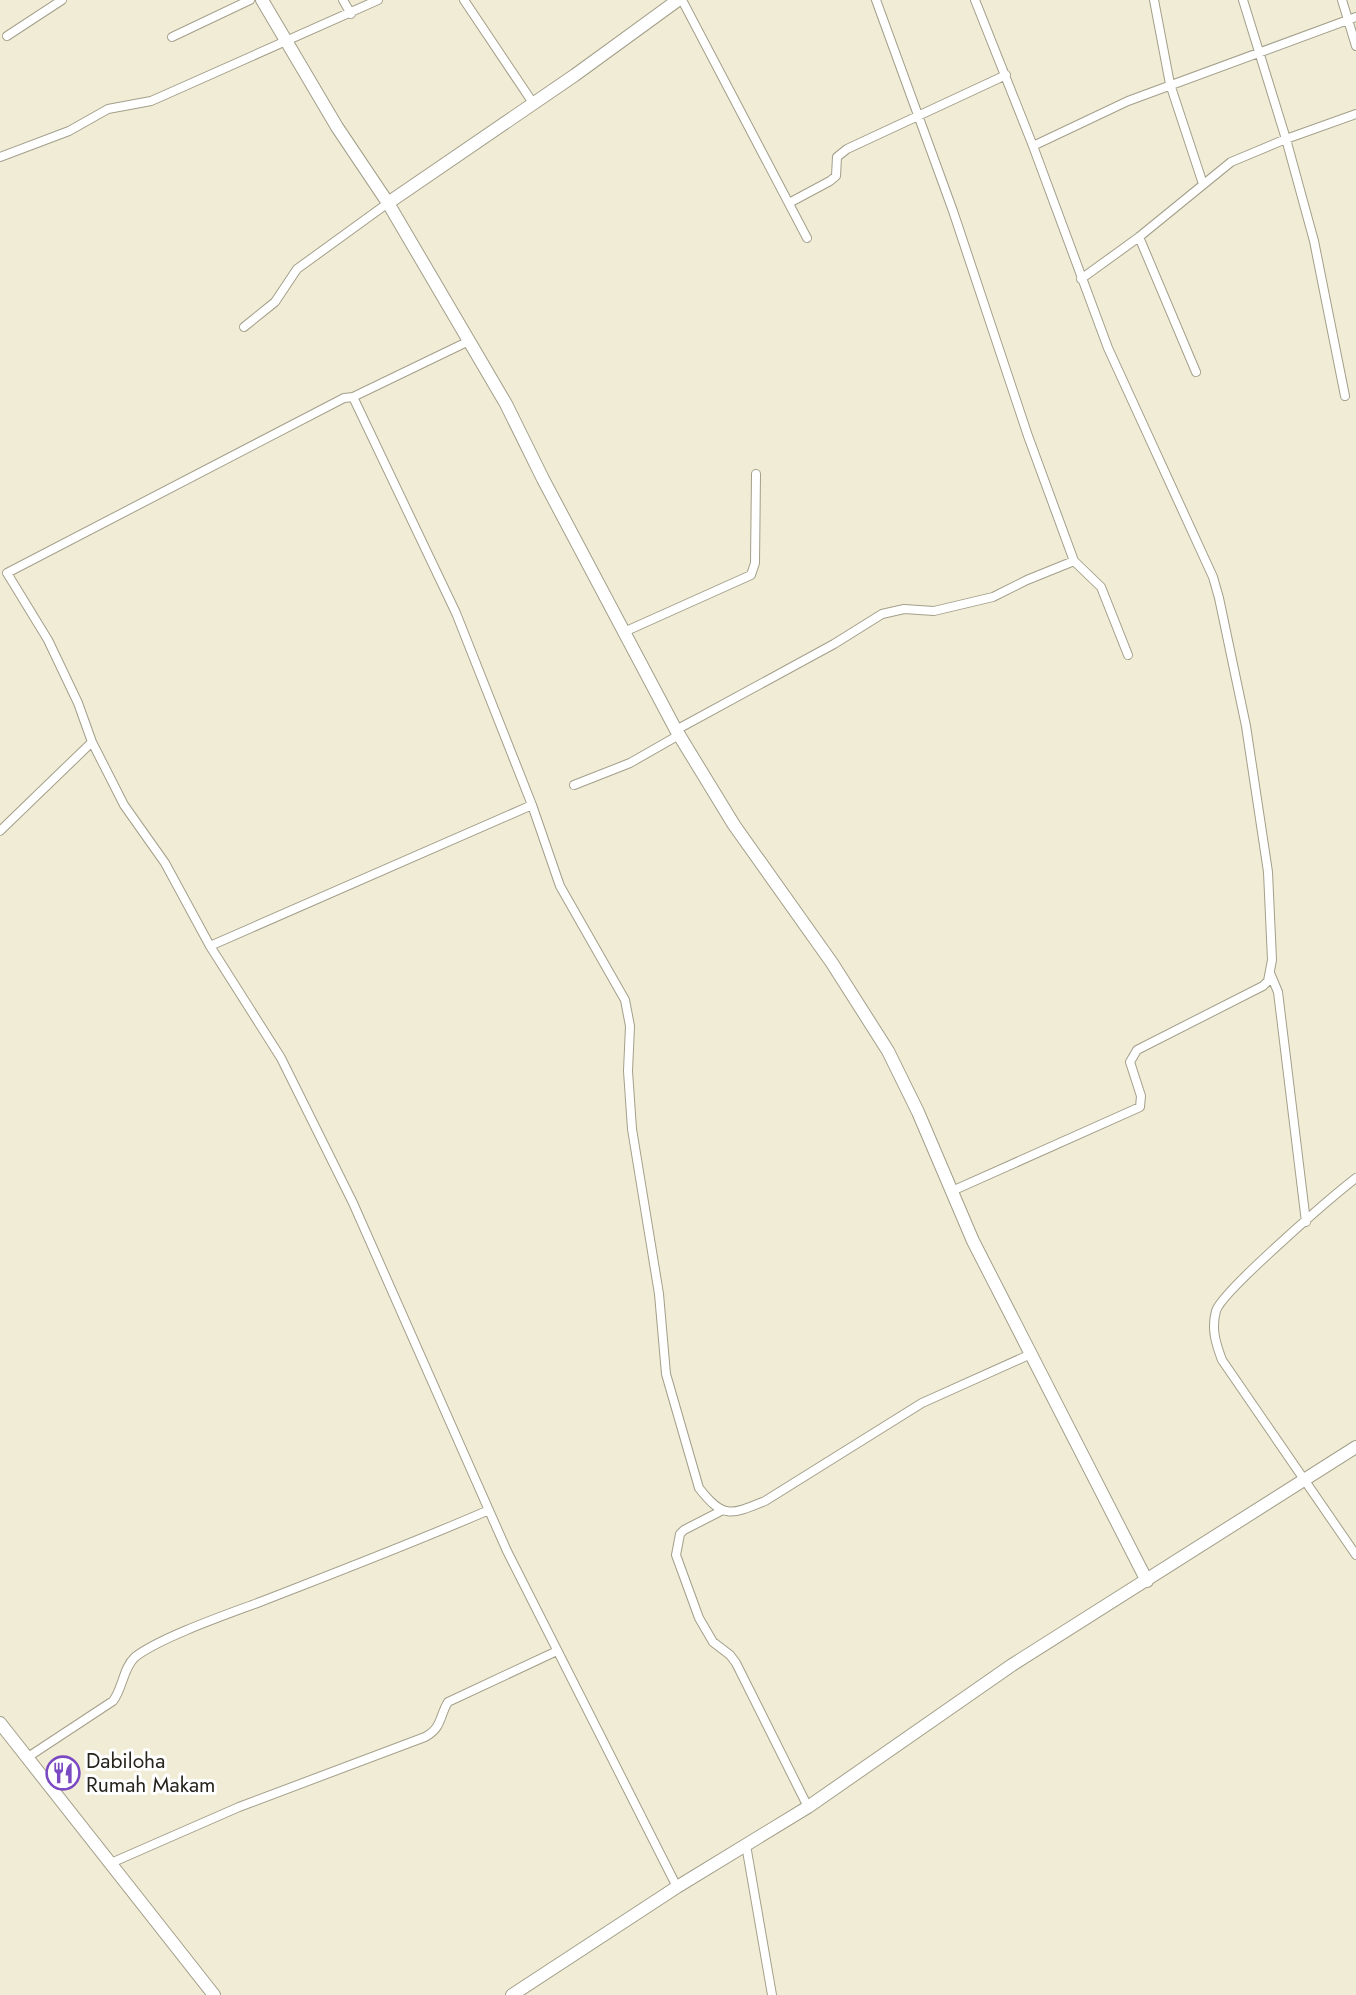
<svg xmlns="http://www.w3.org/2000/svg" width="1356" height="1995" font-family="Jost,sans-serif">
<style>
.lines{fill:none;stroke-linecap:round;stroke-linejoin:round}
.street-casing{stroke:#a39f8a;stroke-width:10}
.secondary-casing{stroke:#a39f8a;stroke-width:14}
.street{stroke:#fff;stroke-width:8}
.secondary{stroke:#fff;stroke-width:12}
.labels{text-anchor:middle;stroke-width:6;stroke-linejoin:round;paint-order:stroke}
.poi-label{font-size:21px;fill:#26241c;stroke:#fff;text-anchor:start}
</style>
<rect width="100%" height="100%" fill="#f0ecd5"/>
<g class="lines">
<defs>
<path id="street" d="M343,0L351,14
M464,0L533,103
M682,0L807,238
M876,0L953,211L1028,436L1074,561L1101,587L1128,655
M1154,0L1170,84L1203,184
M1243,0L1286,139L1314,241L1345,396
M1342,0L1356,46
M7,36L62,0
M172,37L250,0
M1033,146L1128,101L1356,17
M0,157L69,131L108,109L151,101L167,94L378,0
M789,203L830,181L836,176L837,157L847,149L1006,75
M1139,237L1196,372
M1081,279L1139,237L1231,162L1286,139L1356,114
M244,327L275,302L297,269L388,203
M353,397L469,341
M624,632L751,575L755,563L756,474
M676,730L834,644L882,614L904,609L934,611L993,597L1027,580L1074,561
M92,742L124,805L165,863L210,946L281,1058L353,1203L507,1551L677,1887
M574,785L630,763L679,735
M0,831L92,742L78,703L48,640L7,573L344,398L353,397L456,613L532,805L560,886L625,1000L630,1026L628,1071L632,1129L659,1294L666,1374L699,1488C723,1519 731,1515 765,1501L922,1403L1031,1354
M210,946L532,805
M1270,973L1278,992L1306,1222
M1356,1178C1334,1195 1221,1292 1216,1311C1211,1329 1216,1344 1222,1360L1356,1555
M952,1191L1140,1107L1141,1096L1130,1062L1137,1050L1263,986L1268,981L1272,960L1268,872L1246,726L1219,598L1213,577L1108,348L1033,146L975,0
M721,1511L684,1530L680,1534L676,1555L699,1618L713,1642L730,1655L736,1663L808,1807
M28,1757L113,1701C123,1688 123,1668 135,1657C161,1637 228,1614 260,1602C337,1572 413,1543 489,1510
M746,1845L772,1995
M111,1863L239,1807L425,1737C442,1728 439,1717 448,1702L557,1651"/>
<path id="secondary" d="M262,0L337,127L388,203L506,404L543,479L676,730L734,825L832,963L888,1051L918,1112L973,1241L1147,1581
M388,203L575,75L678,0
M0,1723L214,1995
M512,1995L677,1887L808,1807L1012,1665L1356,1447"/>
</defs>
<use href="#street" class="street-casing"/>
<use href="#secondary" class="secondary-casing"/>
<use href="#street" class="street"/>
<use href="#secondary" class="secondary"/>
</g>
<defs>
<symbol id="restaurant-ring" viewBox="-11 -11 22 22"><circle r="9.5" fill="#fff" stroke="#7b4ac2" stroke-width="1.5"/><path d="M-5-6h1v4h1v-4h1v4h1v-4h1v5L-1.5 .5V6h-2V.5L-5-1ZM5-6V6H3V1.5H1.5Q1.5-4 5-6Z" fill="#7b4ac2"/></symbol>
</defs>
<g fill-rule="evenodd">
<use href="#restaurant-ring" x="44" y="1754" width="38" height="38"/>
</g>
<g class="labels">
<g class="poi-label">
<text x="86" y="1768">Dabiloha<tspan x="86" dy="24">Rumah Makam</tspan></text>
</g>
</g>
</svg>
